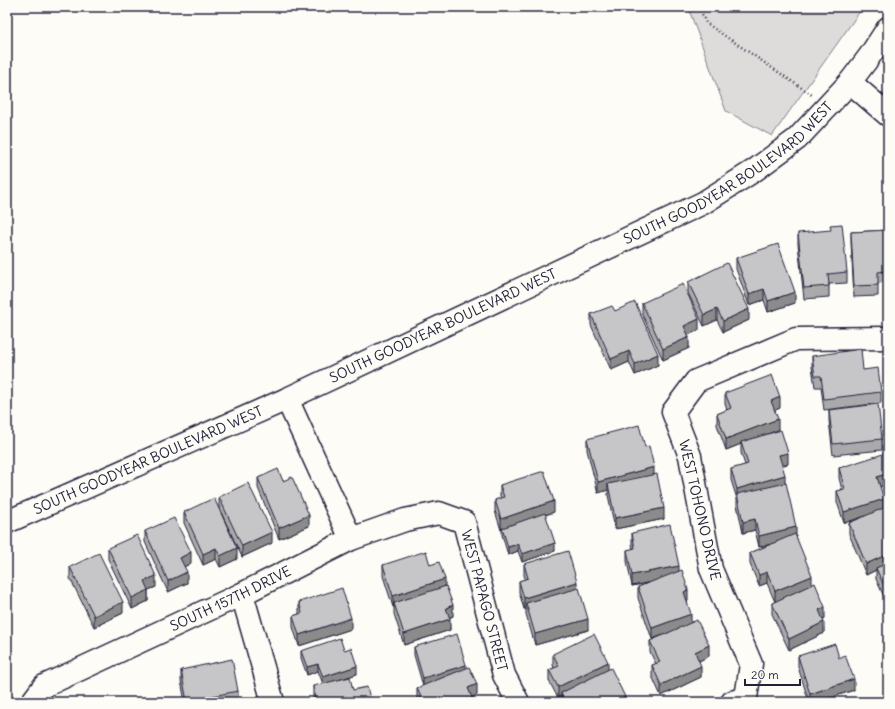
<svg xmlns="http://www.w3.org/2000/svg" width="895" height="709" font-family="Delius,sans-serif">
<style>
.green{fill:#dddcdb;stroke:#807f8b}
.lines{fill:none;stroke-linecap:round;stroke-linejoin:round}
.minor-casing{stroke:#22223b;stroke-width:25}
.path{stroke:#22223b;stroke-width:2.5;stroke-dasharray:1 3;stroke-linecap:butt}
.minor{stroke:#fdfcf7;stroke-width:22}
.wall{fill:#aaaaac;stroke:#22223b}
.shaded-wall{fill:#8b8b8c;stroke:#22223b}
.building{fill:#c6c6c8;stroke:#22223b}
.labels{text-anchor:middle;stroke-width:4;stroke-linejoin:round;paint-order:stroke}
.street-label{font-size:14px;fill:#22223b;stroke:#fdfcf7}
</style>
<rect width="100%" height="100%" fill="#fdfcf7"/>
<filter id="ink" filterUnits="userSpaceOnUse"><feTurbulence type="fractalNoise" baseFrequency=".025" numOctaves="2"/><feDisplacementMap in="SourceGraphic" scale="8" xChannelSelector="R" yChannelSelector="G"/><feConvolveMatrix kernelMatrix="1 2 1 2 8 2 1 2 1" color-interpolation-filters="sRGB"/></filter>
<g filter="url(#ink)">
<path class="green" d="M688,7H863L772,136L726,111Z"/>
<g class="lines">
<defs>
<g id="minor">
<path d="M850,82L888,115"/>
<path d="M287,399L351,539"/>
<path id="s1" d="M7,522L287,399L703,203L755,170L797,139L850,82L869,57L888,28"/>
<path d="M242,594L273,702"/>
<path id="s2" d="M32,702L44,686L242,594L351,539L405,520L439,513L464,522L504,675L518,702"/>
<path d="M732,702L746,698L751,664L711,569L690,456L673,412L696,381L796,339L888,338"/>
</g>
</defs>
<use href="#minor" class="minor-casing"/>
<path class="path" d="M699,7L706,23L812,95"/>
<use href="#minor" class="minor"/>
</g>
<path class="wall" d="M888,230V282L878,283V296L854,297L851,243V232Z
M798,233L847,272V283L829,284V297L804,299L798,244Z
M736,258L795,303L768,312L764,300L749,305L736,269Z
M688,282L749,320L723,332L717,320L704,326L688,293Z
M642,303L699,330L688,335L689,348L663,360L642,314Z
M615,311L658,365L635,375L629,362L611,370L591,325V314Z
M812,356L863,370L881,392V403L824,410L821,387H815L812,367Z
M725,393L780,408L775,410L778,430L760,437L788,464L782,465L785,483L796,537L812,584L825,618L823,619L824,633L789,650L772,614V603L775,602L767,583L759,586L750,564V553L775,543L759,547L755,530L743,533L737,505V499L731,480V469L745,465L741,453V444L726,450L717,425V414L727,410L725,404Z
M829,410L882,439V450L833,455L829,421Z
M587,439L645,447L654,475L664,519L615,529L608,495V490L598,493L587,450Z
M888,459V484L880,487L884,508L888,506L885,599L876,579V570L866,575L849,534V523L868,515L844,523L837,502V491L842,490L839,478V468Z
M258,478L283,481L309,526L279,539L258,488Z
M500,485L554,512L545,515L555,551L522,562L518,551L508,555L502,535V529L501,530L495,511V500L501,498L500,496Z
M219,497L272,543L242,557L219,508Z
M184,512L237,559L220,567L216,559L203,565L184,523Z
M145,531L191,563L184,567L187,583L168,592L145,542Z
M632,533L679,571L688,601L687,602L691,622L709,656L699,661L701,677L661,696L652,676V665L656,664L650,652V641L666,634L652,639L638,598V587L647,583L632,586L627,561V550L633,549L632,544Z
M108,548L156,587L148,590V601L132,609L108,559Z
M524,564L577,588L588,630L535,645L526,614V609H524L519,592V581L525,579L524,575Z
M383,565H430L445,586L453,616L449,618L450,630L404,645L394,614V607H393L383,576Z
M70,567L123,613L94,627L70,578Z
M299,602L351,629L299,646L293,627V616L299,614Z
M888,617V632L887,629V618Z
M414,647L466,668L477,695L472,697L473,702H418L417,699V688L423,686L414,655Z
M344,650L357,674L331,682L353,690L371,702H314L313,697V686L323,684L318,671L307,675L301,658V651Z
M553,654L608,670L625,702H561V696L558,698L549,681V670L554,668L553,665Z
M798,656L839,658L854,690L818,702H809L798,667Z
M181,670L238,691V699L241,702H185L181,681Z"/>
<path class="shaded-wall" d="M764,289V300L749,305V294Z
M795,292V303L768,312V301Z
M717,309V320L704,326V315Z
M749,309V320L723,332V321Z
M699,319V330L684,337V326Z
M689,337V348L663,360V349Z
M629,351V362L611,370V359Z
M658,354V365L635,375V364Z
M780,397V408L771,412V401Z
M778,419V430L742,444L741,442V444L726,450V439Z
M788,453V464L779,466V455Z
M654,467V478L608,484V490L598,493V482Z
M888,473V484L877,488V477Z
M785,475V486L737,496V489Z
M884,499V510L844,523V512Z
M554,501V512L502,529V528V529L501,530V519Z
M664,508V519L615,529V518Z
M309,515V526L279,539V528Z
M755,519V530L743,533V522Z
M796,527V538L759,547V536Z
M272,532V543L242,557V546Z
M555,543V551L522,562V554Z
M518,544V551L508,555V547Z
M216,548V559L203,565V554Z
M237,548V559L220,567V556Z
M191,552V563L180,569V558Z
M888,554V565L876,568V570L866,575V564Z
M679,566V576L632,586V575Z
M187,572V583L168,592V581Z
M767,572V583L759,586V575Z
M156,576V587L148,590V601L132,609V598L144,581Z
M812,576V587L775,602V591Z
M445,579V590L394,603V607H393V596Z
M577,582V593L526,603V609H524V598Z
M888,587V598L885,599V588Z
M688,590V601L684,603V592Z
M123,602V613L94,627V616Z
M453,605V616L446,619V608Z
M825,607V618L819,621V610Z
M691,614V625L652,639V628Z
M351,618V629L299,646V635Z
M450,619V630L404,645V634Z
M588,619V630L535,645V634Z
M824,622V633L789,650V639Z
M709,645V656L695,663V652Z
M608,662V673L561,693V696L558,698V687Z
M318,664V671L307,675V667Z
M466,665V673L423,686V678Z
M357,666V674L323,685V677Z
M701,666V677L661,696V685Z
M854,679V690L818,702H810V694Z
M477,684V695L468,699V688Z
M625,697V702H615Z
M473,700V702H467Z"/>
<path class="building" d="M842,224L847,272L828,274L829,286L804,288L798,233L831,230L830,225Z
M888,230V271L878,272V285L854,286L851,232Z
M778,244L795,292L768,301L764,289L749,294L736,258Z
M727,263L749,309L723,321L717,309L704,315L688,282Z
M683,284L699,319L684,326L689,337L663,349L642,303Z
M635,302L658,354L635,364L629,351L611,359L591,314L612,306L615,311Z
M861,349L863,370L878,368L881,392L824,399L821,376H815L812,356Z
M772,375L780,397L771,401L778,419L726,439L717,414L731,408L725,393Z
M878,404L882,439L833,444L829,410Z
M639,425L645,447L649,446L654,467L598,482L587,439Z
M781,430L788,453L779,455L785,475L737,489L731,469L748,464L741,442Z
M886,453L888,459V473L877,477L884,499L844,512L837,491L845,489L839,468Z
M278,469L283,481L292,477L309,515L279,528L258,478Z
M544,471L554,501L501,519L495,500L504,497L500,485Z
M657,474L664,508L615,518L608,484Z
M248,483L272,532L242,546L219,497Z
M786,483L796,527L759,536L755,519L743,522L737,494Z
M214,498L237,548L220,556L216,548L203,554L184,512Z
M888,506V554L866,564L849,523Z
M545,513L555,543L522,554L518,544L508,547L502,528Z
M174,518L191,552L180,558L187,572L168,581L145,531Z
M670,524L679,566L632,575L627,550L635,548L632,533Z
M795,534L812,576L775,591L767,572L759,575L750,553Z
M137,535L156,576L144,581L148,590L132,598L108,548Z
M426,551L430,565L439,562L445,579L393,596L383,565Z
M568,551L577,582L524,598L519,581L528,578L524,564Z
M99,553L123,602L94,616L70,567Z
M888,563V587L885,588L876,568Z
M682,570L688,590L684,592L691,614L652,628L638,587Z
M815,583L825,607L819,610L824,622L789,639L772,603Z
M446,586L453,605L446,608L450,619L404,634L394,603Z
M342,588L351,618L299,635L293,616L302,613L299,602Z
M579,588L588,619L535,634L526,603Z
M697,620L709,645L695,652L701,666L661,685L652,665L660,662L650,641Z
M457,634L466,665L423,678L414,647Z
M594,634L608,662L558,687L549,670L559,666L553,654Z
M340,638L344,650L351,648L357,666L323,677L318,664L307,667L301,651Z
M835,644L839,658L845,655L854,679L810,694L798,656Z
M232,659L238,691L187,701L181,670Z
M469,667L477,684L468,688L473,700L467,702H423L417,688Z
M611,668L625,697L615,702H565L561,693Z
M350,677L353,690L367,687L371,702H316L313,686Z
M240,698L241,702H224Z
M130,700L131,702H119Z"/>
</g>
<g class="labels">
<g class="street-label">
<text dy="5" stroke="none"><textPath href="#s1" startOffset="803">SOUTH GOODYEAR BOULEVARD WEST</textPath></text>
<text dy="5" stroke="none"><textPath href="#s1" startOffset="478">SOUTH GOODYEAR BOULEVARD WEST</textPath></text>
<text dy="5" stroke="none"><textPath href="#s1" startOffset="154">SOUTH GOODYEAR BOULEVARD WEST</textPath></text>
<text transform="translate(700 510) rotate(77)" y="5">WEST TOHONO DRIVE</text>
<text dy="5" stroke="none"><textPath href="#s2" startOffset="226">SOUTH 157TH DRIVE</textPath></text>
<text dy="5" stroke="none"><textPath href="#s2" startOffset="560">WEST PAPAGO STREET</textPath></text>
</g>
</g>
<rect width="895" height="709" fill="none" stroke="#fdfcf7" stroke-width="24"/>
<rect x="12" y="12" width="871" height="685" fill="none" stroke="#22223b" stroke-width="1.5" filter="url(#ink)"/>
<path d="M745 679v6h55v-6" fill="none" stroke="#22223b" stroke-width="2"/>
<text x="751" y="679" font-size="12" fill="#22223b" stroke="#fdfcf7" stroke-width="3" paint-order="stroke">20 m</text>
</svg>
